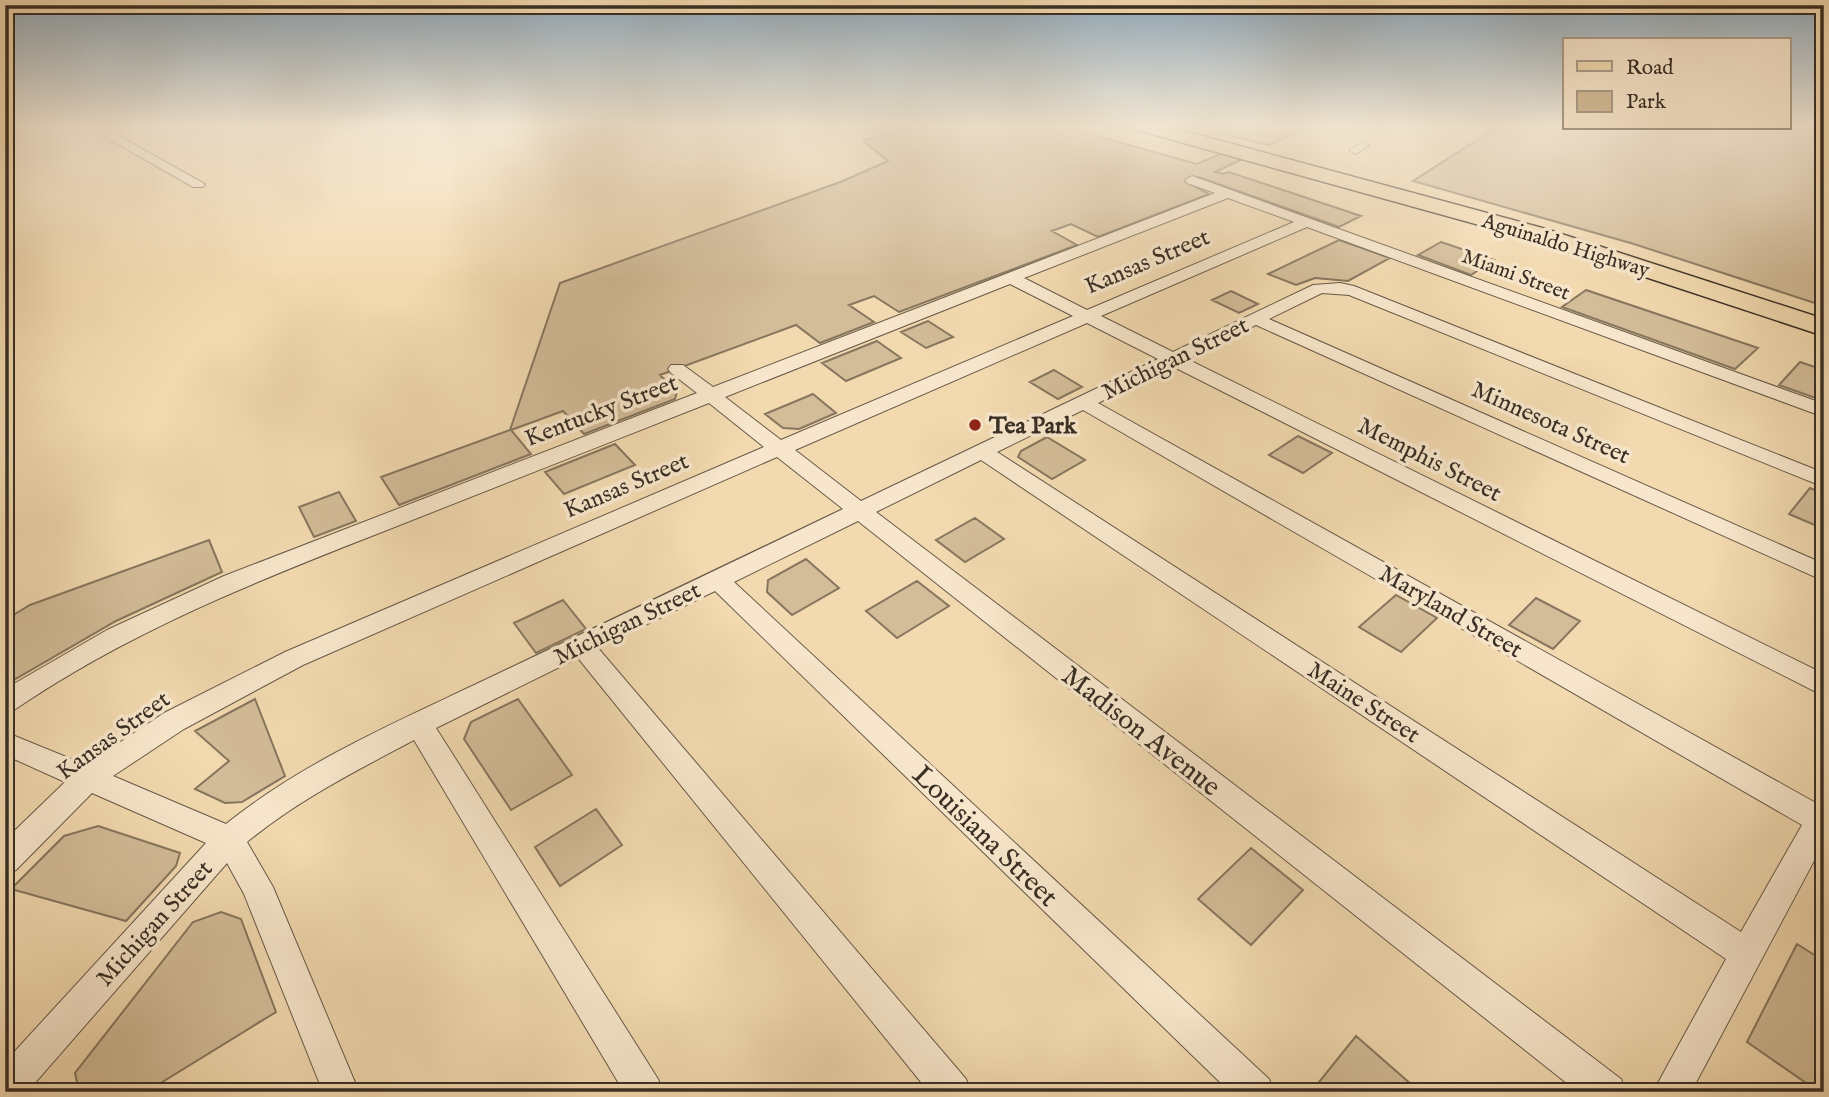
<svg xmlns="http://www.w3.org/2000/svg" width="1829" height="1097" font-family="'IM FELL English',serif">
<style>
.green{fill:#d3bc98;stroke:#86765e;stroke-width:2}
.lines{fill:none;stroke-linecap:round;stroke-linejoin:round}
.minor-casing{stroke:#675a48;stroke-width:2}
.primary-casing{stroke:#392f25;stroke-width:3}
.minor{fill:#f7e6cb;fill-rule:evenodd}
.primary{fill:#f2d9af;fill-rule:evenodd}
.poi-dot{fill:#8f2418;stroke:#f7e6cb;stroke-width:2.5}
.labels{text-anchor:middle;stroke-width:7;stroke-linejoin:round;paint-order:stroke}
.far-street-label{font-size:21px;fill:#392f25;stroke:#f7e6cb}
.street-label{font-size:24px;fill:#392f25;stroke:#f7e6cb}
.poi-label{font-size:24px;font-weight:bold;fill:#392f25;stroke:#f7e6cb;text-anchor:start}
.near-street-label{font-size:28px;fill:#392f25;stroke:#f7e6cb}
</style>
<rect width="100%" height="100%" fill="#f2d9af"/>
<filter id="stains"><feTurbulence type="fractalNoise" baseFrequency=".00286" numOctaves="4"/><feColorMatrix values="0 0 0 0 .2 0 0 0 0 .09 0 0 0 0 .02 0 0 0 .5 -.17"/></filter>
<radialGradient id="worn" r=".72"><stop offset=".6" stop-color="#630" stop-opacity="0"/><stop offset="1" stop-color="#630" stop-opacity=".3"/></radialGradient>
<path class="green" d="M914,126H1060L1197,164L1223,153L1243,159L1215,172L1223,174L1229,172L1361,216L1339,227L1199,177L1186,182L1209,194L1098,237L1071,224L1052,231L1077,245L899,312L874,296L849,305L874,322L820,343L796,325L660,375L677,392L675,399L584,434L563,411L511,430L531,454L399,505L381,477L510,430L560,283L843,181L888,161L863,141Z
M1235,126H1310L1269,145L1219,133Z
M1499,126H1824V306L1634,244L1413,181Z
M1339,240L1390,258L1348,281L1315,278L1296,285L1268,274Z
M1441,242L1494,260L1471,275L1418,255Z
M1586,290L1758,348L1735,369L1562,307Z
M1231,291L1258,304L1239,313L1212,300Z
M928,321L953,337L926,348L901,332Z
M877,341L901,358L846,381L822,363Z
M1800,362L1824,370V401L1779,385Z
M1054,370L1082,387L1058,399L1030,382Z
M813,394L836,413L799,429L783,428L765,414Z
M1298,436L1332,453L1303,473L1269,455Z
M1047,437L1085,460L1052,479L1018,457L1021,451Z
M615,444L635,465L564,494L545,472Z
M1810,488L1824,494V529L1789,514Z
M339,492L356,521L314,537L299,507Z
M975,518L1004,539L965,562L936,540Z
M209,540L222,572L116,621L5,685V620L30,605Z
M806,559L839,588L792,615L767,592L768,580Z
M917,581L949,606L897,638L866,611Z
M1396,595L1437,618L1401,652L1359,627Z
M1536,598L1580,621L1553,649L1509,625Z
M563,600L586,629L536,653L514,623Z
M255,699L285,776L242,802L225,803L195,789L229,761L195,731Z
M518,699L572,775L511,810L464,739L471,722Z
M596,809L622,845L560,886L535,847Z
M98,826L180,853L176,866L126,921L11,889L64,836Z
M1251,848L1303,890L1251,945L1198,899Z
M221,912L241,919L276,1012L146,1092H79L75,1073L193,922Z
M1797,944L1824,961V1092H1819L1747,1042Z
M1356,1036L1420,1092H1311Z"/>
<g class="lines">
<defs>
<path id="minor" d="M86,126H101L205,184L203,187H193Z
M1363,142L1369,146L1355,154L1349,150Z
M1192,176L1824,404V417L1307,227L1101,316L1173,352L1313,285L1340,283L1354,286L1824,473V487L1349,295L1322,293L1269,319L1824,564V581L1256,325L1187,359L1824,674V696L1172,366L1098,403L1816,803L1824,800V842L1691,1092H1653L1726,959L981,460L876,512L1621,1079L1626,1092H1578L858,521L734,582L1269,1079L1274,1092H1230L715,591L598,648L966,1079L971,1092H929L578,658L436,728L658,1079L663,1092H624L414,740C356,771 298,800 247,842L273,887L359,1092H323L244,894L227,863L27,1092H5V1062L206,843L92,793L16,870L5,874V840L65,782L5,755V732L86,765L164,713L285,652L764,447L709,403C600,446 491,489 382,532C254,582 128,632 14,710L5,713V689L107,630L224,576L697,393L671,373L668,369L671,365H683L713,387L1215,193L1187,183L1185,180ZM1228,198L1294,222L1087,310L1024,278ZM1010,284L1073,316L781,440L725,397ZM1087,323L1158,359L861,501L795,450ZM1083,410L1802,825L1741,932L997,452ZM777,457L843,509C725,566 607,622 489,678C399,721 304,761 226,824L113,776L184,729L303,665Z"/>
<path id="primary" d="M1135,126H1166L1546,229L1824,319V336L1530,239L1137,130Z"/>
</defs>
<use href="#minor" class="minor-casing"/>
<use href="#primary" class="primary-casing"/>
<use href="#minor" class="minor"/>
<use href="#primary" class="primary"/>
</g>
<linearGradient id="sky" x2="0" y2="1"><stop stop-color="#93acbe"/><stop offset="0.45" stop-color="#f9eedb"/><stop offset="1" stop-color="#f9eedb" stop-opacity="0"/></linearGradient>
<rect width="1829" height="280" fill="url(#sky)"/>
<circle class="poi-dot" cx="975" cy="425" r="7"/>
<g class="labels">
<g class="far-street-label">
<text transform="translate(1566 245) rotate(17)" y="7">Aguinaldo Highway</text>
<text transform="translate(1516 274) rotate(20)" y="7">Miami Street</text>
</g>
<g class="street-label">
<text transform="translate(1147 261) rotate(-23)" y="8">Kansas Street</text>
<text transform="translate(1175 358) rotate(-26)" y="8">Michigan Street</text>
<text transform="translate(601 410) rotate(-21)" y="8">Kentucky Street</text>
<text transform="translate(1551 422) rotate(24)" y="8">Minnesota Street</text>
<text transform="translate(1430 459) rotate(27)" y="8">Memphis Street</text>
<text transform="translate(626 485) rotate(-23)" y="8">Kansas Street</text>
<text transform="translate(1451 611) rotate(30)" y="8">Maryland Street</text>
<text transform="translate(627 623) rotate(-26)" y="8">Michigan Street</text>
<text transform="translate(1364 702) rotate(33)" y="8">Maine Street</text>
<text transform="translate(113 735) rotate(-36)" y="8">Kansas Street</text>
<text transform="translate(154 923) rotate(-48)" y="8">Michigan Street</text>
</g>
<g class="poi-label">
<text x="989" y="433">Tea Park</text>
</g>
<g class="near-street-label">
<text transform="translate(1142 730) rotate(38)" y="10">Madison Avenue</text>
<text transform="translate(986 835) rotate(44)" y="10">Louisiana Street</text>
</g>
</g>
<rect width="1829" height="1097" fill="none" stroke="#f2d9af" stroke-width="28"/>
<rect x="7" y="7" width="1815" height="1083" fill="none" stroke="#392f25" stroke-width="3.5"/>
<rect x="14" y="14" width="1801" height="1069" fill="none" stroke="#392f25" stroke-width="2"/>
<rect x="1563" y="38" width="228" height="91" fill="#f7e6cb" stroke="#ab9d89" stroke-width="2"/>
<rect x="1577" y="61" width="35" height="10" fill="#f2d9af" stroke="#ab9d89" stroke-width="2"/>
<text x="1626" y="74" font-size="21" fill="#392f25">Road</text>
<rect x="1577" y="91" width="35" height="21" fill="#d3bc98" stroke="#ab9d89" stroke-width="2"/>
<text x="1626" y="108" font-size="21" fill="#392f25">Park</text>
<rect width="100%" height="100%" filter="url(#stains)"/>
<rect width="100%" height="100%" fill="url(#worn)"/>
</svg>
